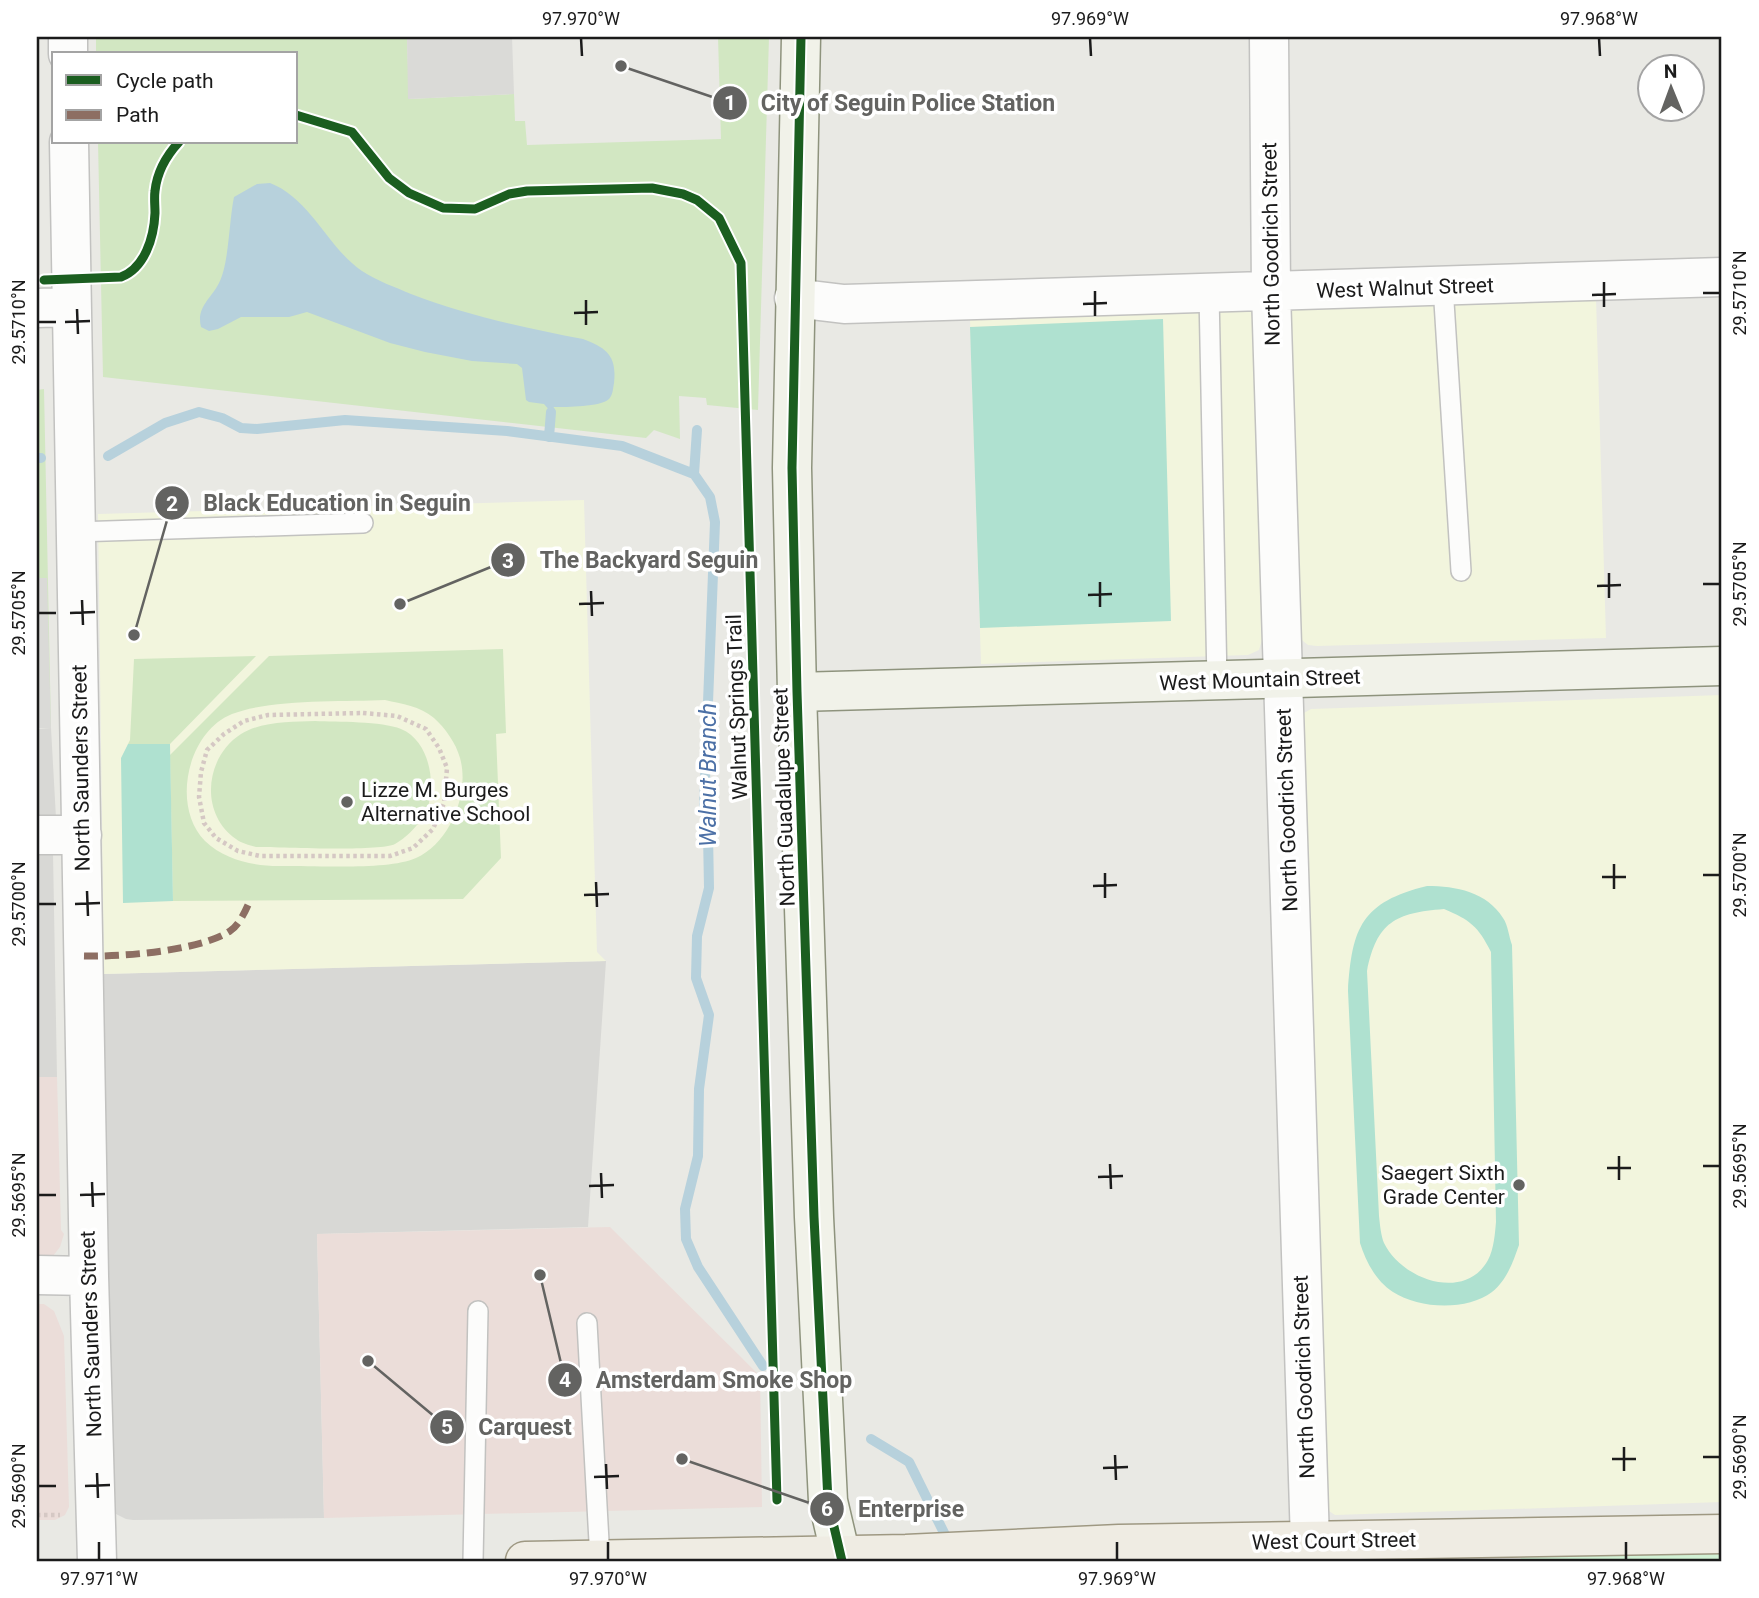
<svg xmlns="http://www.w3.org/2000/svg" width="1759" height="1598" font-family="Roboto,sans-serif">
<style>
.residential{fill:#d8d8d5}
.commercial{fill:#ebddd9}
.education{fill:#f2f5dd}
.grass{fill:#d2e7c2;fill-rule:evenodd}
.park{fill:#d1f1d4}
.pitch{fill:#afe1d0;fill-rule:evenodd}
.parking{fill:#dadad7}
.water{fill:#b7d1dc}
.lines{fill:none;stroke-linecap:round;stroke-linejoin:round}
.stream{stroke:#b7d1dc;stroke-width:10}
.lane-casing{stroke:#c2c2c0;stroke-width:22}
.street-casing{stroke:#c2c2c0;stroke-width:41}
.secondary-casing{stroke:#8e937d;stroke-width:41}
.primary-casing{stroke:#9e9882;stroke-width:41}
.path{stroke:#d5c8c4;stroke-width:4.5;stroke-dasharray:3.5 3.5;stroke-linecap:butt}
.lane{stroke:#fcfcfb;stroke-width:19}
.street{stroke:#fcfcfb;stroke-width:38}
.secondary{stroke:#f1f2e9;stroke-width:38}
.primary{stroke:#efece3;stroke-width:38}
.quiet{stroke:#8d6e63;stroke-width:7;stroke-dasharray:14 7;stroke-linecap:butt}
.cycleway-casing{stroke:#fff;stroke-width:13}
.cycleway{stroke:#1b5e20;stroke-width:9}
.ticks{fill:none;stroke:#1b1b1b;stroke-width:2.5}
.poi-dot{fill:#636361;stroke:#fff;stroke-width:2.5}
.labels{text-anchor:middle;stroke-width:7;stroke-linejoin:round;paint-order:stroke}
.street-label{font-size:21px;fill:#1b1b1b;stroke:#fff}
.poi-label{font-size:21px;fill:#1b1b1b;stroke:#fff;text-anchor:start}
.water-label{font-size:23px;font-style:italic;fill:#4c70a6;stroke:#fff}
.leader{fill:none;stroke:#636361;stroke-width:2.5}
.callout-dot{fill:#636361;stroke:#fff;stroke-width:2.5}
.mark-label{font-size:21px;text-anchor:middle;font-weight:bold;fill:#fff}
.callout-label{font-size:23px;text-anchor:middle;font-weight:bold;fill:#636361;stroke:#fff;stroke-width:7;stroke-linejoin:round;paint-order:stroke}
.neatline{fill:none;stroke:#1b1b1b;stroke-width:2.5}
.ticks-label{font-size:18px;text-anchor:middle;fill:#1b1b1b}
</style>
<rect width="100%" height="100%" fill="#e9e9e4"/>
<path class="residential" d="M51,728L56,818L37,824V729Z
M37,846L53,853L57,1077H37Z
M606,961L588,1227L317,1234L324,1518L133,1520L126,1519L116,1514L113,1510L106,1221L104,974Z"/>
<path class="commercial" d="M37,1077H57L61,1230L64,1234L60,1247L53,1256L37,1257Z
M610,1227L760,1376L762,1507L324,1518L317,1234Z
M37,1304H44L54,1311L64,1336L69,1507L65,1515L55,1520H37Z"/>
<path class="education" d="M1596,298L1606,638L1317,646L1308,645L1303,641L1299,635L1290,312L1294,310Z
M1255,311L1263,637L1259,650L1248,655L981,664L970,319Z
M584,500L597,952L606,961L104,974L98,514Z
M1722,695V1502L1335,1515L1326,1509L1302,719L1304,713L1311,709Z"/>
<path class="grass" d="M96,37H407L409,99L514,94L515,121H525L527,145L721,139L718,37H769L758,410L707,405L706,398L679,396L680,439L654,430L646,438L103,377L98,142H296V54H96Z
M44,389L51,728H37V390Z
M503,649L506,733L496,734L501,858L463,899L173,901L170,755L269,656ZM385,700C402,704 420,706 434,718C445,728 456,743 460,758C470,793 450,843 416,858C386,871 315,865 279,866C253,866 225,860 205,841C171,807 187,732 232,714C270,699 342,702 385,700Z
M256,656L170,744H128L130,740L134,659Z
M315,721C337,722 382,721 401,729C428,740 435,778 429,803C426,818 408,837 395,844C378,852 280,847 256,847C249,845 241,843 236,839C199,813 205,757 241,734C262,721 292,722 315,721Z"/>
<path class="park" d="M1722,1534V1561H1521L1520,1537Z"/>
<path class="pitch" d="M1163,319L1171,621L980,628L970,327Z
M128,744H170L173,901L123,903L121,758Z
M1427,886C1456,886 1487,892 1503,918C1508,925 1509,937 1512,945L1519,1245C1513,1262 1507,1280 1492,1292C1467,1311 1419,1309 1393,1292C1376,1281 1366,1262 1360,1243L1348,991C1352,927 1362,902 1427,886ZM1444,909C1470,920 1478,926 1491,952L1496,1222C1495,1233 1494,1249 1488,1260C1465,1302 1402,1280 1384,1243C1381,1236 1380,1225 1379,1216L1367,971C1377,922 1395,913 1444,909Z"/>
<path class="parking" d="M407,37H512L514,94L408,99Z
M37,578H47L51,728H37Z"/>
<path class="water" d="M270,183C311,199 327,247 362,271C377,281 395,287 411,294C466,315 525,328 583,339C607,348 617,356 614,383C613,388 613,395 609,399C600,407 567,407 554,407L551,412L544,404L529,402L526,400L522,368L517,364L472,361L425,352L390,343L307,312L289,317H241L218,329L209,331L201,327C196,307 211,299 219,283C229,264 229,221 234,197L257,184Z"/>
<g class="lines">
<path class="stream" d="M549,437L551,412
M108,456L165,423L199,412L222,418L241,428L257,429L345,420L507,431L622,446L694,474L710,497L715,522L704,806L708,834L709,888L697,936L696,978L709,1015L699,1089L698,1156L685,1209L686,1239L698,1267L763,1366
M37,458H41
M694,474L697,430
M871,1439L909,1462L950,1545"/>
<defs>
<path id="lane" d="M1443,286L1461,571
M1209,294L1217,681
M75,532L363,523
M587,1323L600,1560
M473,1561L478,1311"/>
<path id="street" d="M68,37V54
M1269,37L1271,292L1310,1542
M69,142L89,1276L97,1561
M794,298L844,304L1722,277
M37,308L71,307
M37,835H82
M37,1275L89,1276"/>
<path id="secondary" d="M801,37L792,468L797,692L814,1217L828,1501L842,1561
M797,692L1722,666"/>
<path id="primary" d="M525,1561L906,1554L1119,1544L1722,1534"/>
</defs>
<use href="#lane" class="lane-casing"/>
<use href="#street" class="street-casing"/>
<use href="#secondary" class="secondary-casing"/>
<use href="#primary" class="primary-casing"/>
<path class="path" d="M363,713L397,716L426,729L439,748L447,768L444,803L433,829L413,848L390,856H260L238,851L216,838L204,823L199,797L201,772L207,750L224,734L244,721L268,715Z
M37,1515H60"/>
<use href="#lane" class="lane"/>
<use href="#street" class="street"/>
<use href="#secondary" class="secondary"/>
<use href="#primary" class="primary"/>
<path class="quiet" d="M84,956C120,957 200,951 230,931C238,926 244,914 248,905"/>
<defs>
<path id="cycleway" d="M801,37L792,468L797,692L814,1217L828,1501L842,1561
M296,115L352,132L389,178L409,193L443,208L475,209L509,194L527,191L652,188L683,194L697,200L719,218L741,263L777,1500
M44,280L121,277C145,268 154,237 155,213C155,205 154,198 155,191C157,172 167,155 179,142"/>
</defs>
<use href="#cycleway" class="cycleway-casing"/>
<use href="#cycleway" class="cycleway"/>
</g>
<path class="ticks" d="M581,38L582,56M1090,38L1091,56M1599,38L1600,56M1604,282V307M1095,291V316M1703,293H1720M1592,295L1616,294M586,300V325M1083,304L1107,303M77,309L78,334M574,313L598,312M38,322H56M65,322L90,321M1609,573V598M1100,582V607M1703,584H1720M1597,586L1621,585M591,591L592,616M1088,595L1112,594M82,600L83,625M579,604L604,603M38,613H56M70,613L95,612M1614,864V889M1105,873V898M1703,875H1720M1602,877H1626M596,882L597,907M1093,886L1117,885M87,891L88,916M584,895L609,894M38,904H56M75,904L100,903M1619,1156V1180M1110,1164L1111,1189M1703,1166H1720M1607,1168H1631M601,1173L602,1198M1098,1177L1123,1176M92,1182L93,1207M589,1186L614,1185M38,1195H56M80,1195L105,1194M1624,1447V1471M1115,1455L1116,1480M1703,1457H1720M1612,1459H1636M606,1464L607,1489M1103,1468L1128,1467M97,1473L98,1498M594,1477L619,1476M38,1486H56M85,1486L110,1485M99,1542V1560M608,1542V1560M1117,1542V1560M1626,1542V1560"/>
<g class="poi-dot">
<circle cx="347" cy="802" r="7"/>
<circle cx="1519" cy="1185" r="7"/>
</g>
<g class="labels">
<g class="street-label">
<text transform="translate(1271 244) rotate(-91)" y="7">North Goodrich Street</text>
<text transform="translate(1405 288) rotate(-2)" y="7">West Walnut Street</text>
<text transform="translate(1260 680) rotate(-2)" y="7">West Mountain Street</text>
<text transform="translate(737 707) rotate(-92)" y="7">Walnut Springs Trail</text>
<text transform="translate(81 768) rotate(-91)" y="7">North Saunders Street</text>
<text transform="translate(784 797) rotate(-92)" y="7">North Guadalupe Street</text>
<text transform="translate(1287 810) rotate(-92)" y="7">North Goodrich Street</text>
<text transform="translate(91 1334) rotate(-92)" y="7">North Saunders Street</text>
<text transform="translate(1304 1377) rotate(-92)" y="7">North Goodrich Street</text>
<text transform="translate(1334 1541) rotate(-1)" y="7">West Court Street</text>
</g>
<g class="poi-label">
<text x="361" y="797">Lizze M. Burges<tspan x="361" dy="24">Alternative School</tspan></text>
<text x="1505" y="1180" text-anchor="end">Saegert Sixth<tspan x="1505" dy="24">Grade Center</tspan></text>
</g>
<g class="water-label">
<text transform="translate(708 775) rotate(-90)" y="8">Walnut Branch</text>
</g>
</g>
<path class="leader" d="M621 66L730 103M134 635L172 503M400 604L508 560M540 1275L565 1380M368 1361L447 1427M682 1459L827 1509"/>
<g class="callout-dot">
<circle cx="621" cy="66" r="7"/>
<circle cx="134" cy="635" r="7"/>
<circle cx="400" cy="604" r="7"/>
<circle cx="540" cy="1275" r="7"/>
<circle cx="368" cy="1361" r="7"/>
<circle cx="682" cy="1459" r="7"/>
<circle cx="730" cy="103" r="18"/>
<circle cx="172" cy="503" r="18"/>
<circle cx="508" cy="560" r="18"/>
<circle cx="565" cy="1380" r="18"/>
<circle cx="447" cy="1427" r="18"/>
<circle cx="827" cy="1509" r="18"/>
</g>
<g class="mark-label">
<text x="730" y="110">1</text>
<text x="172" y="511">2</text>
<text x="508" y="568">3</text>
<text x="565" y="1387">4</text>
<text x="447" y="1434">5</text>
<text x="827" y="1516">6</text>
</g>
<g class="callout-label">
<text x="908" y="111">City of Seguin Police Station</text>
<text x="337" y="511">Black Education in Seguin</text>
<text x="649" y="568">The Backyard Seguin</text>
<text x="724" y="1388">Amsterdam Smoke Shop</text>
<text x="525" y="1435">Carquest</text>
<text x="911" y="1517">Enterprise</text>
</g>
<rect width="1759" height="1598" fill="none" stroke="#ffffff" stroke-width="77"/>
<rect x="52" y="52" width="245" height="91" fill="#ffffff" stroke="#a4a4a4" stroke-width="2"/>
<rect x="66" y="75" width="35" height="10" fill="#1b5e20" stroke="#a4a4a4" stroke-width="2"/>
<text x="116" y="88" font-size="21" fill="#1b1b1b">Cycle path</text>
<rect x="66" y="110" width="35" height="10" fill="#8d6e63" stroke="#a4a4a4" stroke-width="2"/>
<text x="116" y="122" font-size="21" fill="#1b1b1b">Path</text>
<g transform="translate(1671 88) rotate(359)"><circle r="33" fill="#ffffff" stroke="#a4a4a4" stroke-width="2"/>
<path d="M0-5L12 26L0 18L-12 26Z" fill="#636361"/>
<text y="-10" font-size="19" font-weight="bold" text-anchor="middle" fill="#1b1b1b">N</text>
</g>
<rect x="38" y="38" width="1682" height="1522" class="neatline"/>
<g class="ticks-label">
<text x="581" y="25">97.970°W</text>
<text x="1090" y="25">97.969°W</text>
<text x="1599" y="25">97.968°W</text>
<text transform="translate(1740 293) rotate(-90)" y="6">29.5710°N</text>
<text transform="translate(19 322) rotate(-90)" y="6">29.5710°N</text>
<text transform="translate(1740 584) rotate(-90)" y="6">29.5705°N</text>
<text transform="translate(19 613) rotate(-90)" y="6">29.5705°N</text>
<text transform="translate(1740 875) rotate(-90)" y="6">29.5700°N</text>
<text transform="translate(19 904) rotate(-90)" y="6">29.5700°N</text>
<text transform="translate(1740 1166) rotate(-90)" y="6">29.5695°N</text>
<text transform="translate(19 1195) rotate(-90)" y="6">29.5695°N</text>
<text transform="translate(1740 1457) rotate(-90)" y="6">29.5690°N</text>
<text transform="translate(19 1486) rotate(-90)" y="6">29.5690°N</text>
<text x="99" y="1585">97.971°W</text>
<text x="608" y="1585">97.970°W</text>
<text x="1117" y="1585">97.969°W</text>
<text x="1626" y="1585">97.968°W</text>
</g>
</svg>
